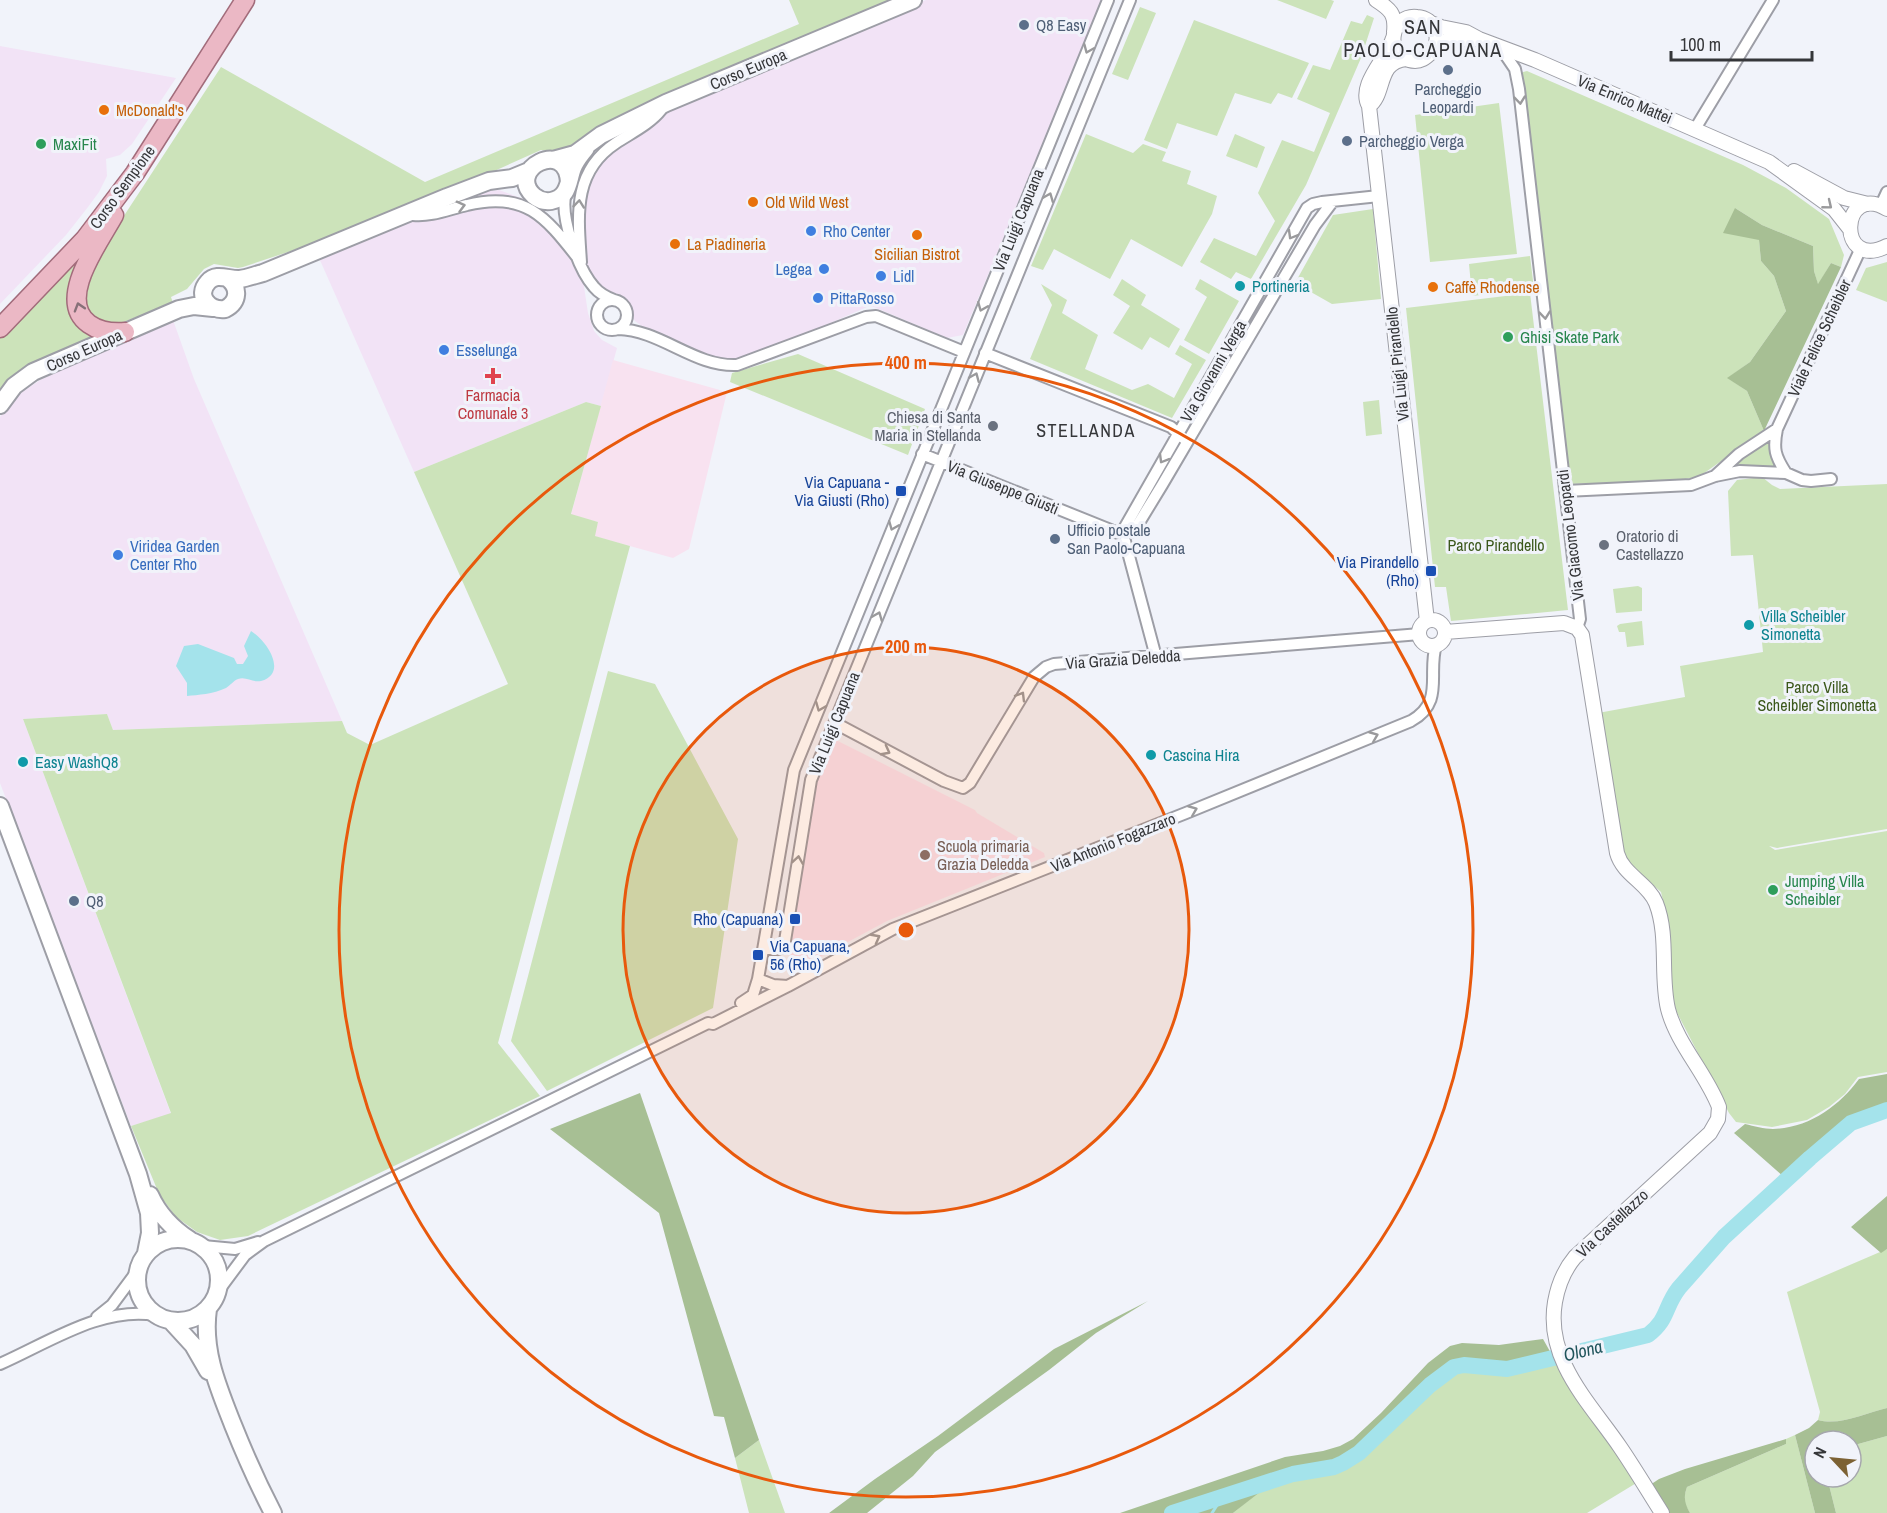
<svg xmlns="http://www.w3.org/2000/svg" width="1887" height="1513" font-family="'Archivo Narrow',sans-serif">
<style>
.commercial{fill:#f2e3f6}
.education{fill:#f8e2f0}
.green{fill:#cce3ba}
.forest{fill:#a7bf94}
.water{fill:#a4e3eb}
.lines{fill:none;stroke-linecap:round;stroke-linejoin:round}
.stream{stroke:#a4e3eb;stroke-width:3}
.river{stroke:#a4e3eb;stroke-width:16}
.minor-casing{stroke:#9d9ea6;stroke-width:14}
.tertiary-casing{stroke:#9d9ea6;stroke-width:16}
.secondary-casing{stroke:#9d9ea6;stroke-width:20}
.primary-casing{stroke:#a26c7b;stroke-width:21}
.minor{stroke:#fff;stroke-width:10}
.tertiary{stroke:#fff;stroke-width:14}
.secondary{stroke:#fff;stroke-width:16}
.primary{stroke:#ebb8c5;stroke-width:18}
.oneway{stroke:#9a9a9c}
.oneway2{stroke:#877078}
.ring{fill:none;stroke:#e8590c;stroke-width:3}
.service-dot{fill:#5c6f8a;stroke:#f1f3fa;stroke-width:2}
.food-dot{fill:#e8710a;stroke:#f1f3fa;stroke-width:2}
.leisure-dot{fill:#2e9e5b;stroke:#f1f3fa;stroke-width:2}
.shop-dot{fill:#3f7fe0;stroke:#f1f3fa;stroke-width:2}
.culture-dot{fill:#0f9aa8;stroke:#f1f3fa;stroke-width:2}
.health-dot{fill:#e0444e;stroke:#f1f3fa;stroke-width:2}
.worship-dot{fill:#6b7280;stroke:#f1f3fa;stroke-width:2}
.transit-dot{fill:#1a4fb4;stroke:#f1f3fa;stroke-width:2}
.education-dot{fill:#8d6e63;stroke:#f1f3fa;stroke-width:2}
.labels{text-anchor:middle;stroke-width:6;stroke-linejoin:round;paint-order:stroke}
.service-label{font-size:16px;fill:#4e5e75;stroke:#f1f3fa;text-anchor:start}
.street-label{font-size:16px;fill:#353639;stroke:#f1f3fa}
.food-label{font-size:16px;fill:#c56008;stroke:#f1f3fa;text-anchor:start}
.leisure-label{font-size:16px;fill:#27864d;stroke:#f1f3fa;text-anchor:start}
.shop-label{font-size:16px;fill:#366cbe;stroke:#f1f3fa;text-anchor:start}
.culture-label{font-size:16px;fill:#0d838f;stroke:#f1f3fa;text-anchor:start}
.health-label{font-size:16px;fill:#be3a42;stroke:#f1f3fa}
.worship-label{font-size:16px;fill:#5b616d;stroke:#f1f3fa;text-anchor:end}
.transit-label{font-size:16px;fill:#164399;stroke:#f1f3fa;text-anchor:end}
.park-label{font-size:16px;fill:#3b581b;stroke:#f1f3fa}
.education-label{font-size:16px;fill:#785e54;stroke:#f1f3fa;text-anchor:start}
.neighbourhood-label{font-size:18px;letter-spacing:1.5px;fill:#353639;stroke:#f1f3fa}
.water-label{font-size:18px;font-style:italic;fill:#1f545b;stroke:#f1f3fa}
.quarter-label{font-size:20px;letter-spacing:1.5px;fill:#353639;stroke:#f1f3fa}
.centre{fill:#e8590c;stroke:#f1f3fa;stroke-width:3}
.ring-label{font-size:18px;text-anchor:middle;font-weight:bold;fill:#e8590c;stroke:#f1f3fa;stroke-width:6;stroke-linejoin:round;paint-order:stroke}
</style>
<rect width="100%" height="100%" fill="#f1f3fa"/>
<path class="commercial" d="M926,0H1102L963,335L947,338L874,307H867L737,364H730L651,333L635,321L623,305L604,295L582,262L579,214L596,163L661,119L672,105Z
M0,46L176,78L132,144L120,155L106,159L107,176L99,192L88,207L66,235L0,304Z
M499,190L529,201L545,212L560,229L583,280L588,313L594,331L602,340L617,348L601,406L586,402L414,472L319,258L448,203L481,192Z
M173,320L194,379L342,721L113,730L107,714L23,719L171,1114L131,1126L0,783V417L17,395L42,379Z"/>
<path class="education" d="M613,360L727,392L689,549L673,558L594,536L598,522L571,515Z
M834,739L975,810L977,813L1044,853L1045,857L887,921L794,971L788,968L816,777Z"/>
<path class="green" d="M789,0H898L572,149L557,152L541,150L463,185L336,236L243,267L238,268L214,264L204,269L187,289L171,297L173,303L118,324L109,325L89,316L82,289L88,271L221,67L425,182L799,24Z
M1277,0H1331L1334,1L1326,19Z
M1140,7L1156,13L1128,80L1112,74Z
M1367,15L1374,18L1361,58L1306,185L1251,279L1236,272L1231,279L1200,262L1214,238L1256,256L1275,221L1258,193L1282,140L1314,152L1330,113L1297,99L1313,65L1330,70L1351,21L1362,24Z
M1194,20L1309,63L1292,98L1278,93L1271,104L1235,93L1217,136L1177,123L1167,149L1144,140Z
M1527,71L1743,165L1786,188L1829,219L1844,255L1841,267L1831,263L1818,285L1814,271L1813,246L1762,225L1735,208L1759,240L1761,261L1774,276L1786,311L1750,362L1728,378L1747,391L1764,431L1700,476L1681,480L1570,484L1520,73Z
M1499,103L1517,254L1430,262L1415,115Z
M1086,134L1133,153L1143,144L1166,152L1162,161L1191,171L1187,184L1217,196L1212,214L1182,267L1131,239L1110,279L1054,249L1043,270L1031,266Z
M1235,134L1265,147L1257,168L1226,156Z
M1373,209L1381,299L1332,304L1295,283L1333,215Z
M1530,256L1534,289L1472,296L1469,264Z
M81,257L73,287L104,334C70,348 21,361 0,391V338Z
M1887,262V302L1856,290L1866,268Z
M1122,279L1146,295L1141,305L1180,329L1169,348L1150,337L1142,350L1113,333L1130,306L1113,295Z
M1200,279L1239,301L1209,354L1184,340L1207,297L1195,289Z
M1041,284L1067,300L1062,313L1098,335L1085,369L1132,390L1148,384L1174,398L1192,364L1175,354L1180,345L1206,360L1172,418L1030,359L1052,305Z
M1530,293L1568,610L1451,621L1446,587H1435L1406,308Z
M798,354L925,409L908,455L730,382L732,373Z
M1379,400L1382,434L1366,436L1363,402Z
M586,402L601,406L571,514L598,522L595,536L630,546L498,1043L540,1096L248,1236L220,1240L197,1232L176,1217L159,1194L131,1126L171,1113L23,719L107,714L113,730L342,721L347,733L370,745L508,684L414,472Z
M1771,436L1782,470H1724Z
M1762,477L1772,485L1780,489L1887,484V829L1777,848L1769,846L1775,850L1887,831V1072L1858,1077L1845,1094L1829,1107L1807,1120L1772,1127L1736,1122L1729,1113L1673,1005L1667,918L1661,892L1623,859L1598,713L1685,697L1680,666L1763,652L1753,555L1731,556L1728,491L1737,480Z
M1638,586L1642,588V611L1616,613L1613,589Z
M1642,621L1644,645L1627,647L1625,632H1619L1617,626L1620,624Z
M608,671L655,684L738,839L713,1008L547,1091L511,1041Z
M1887,1249V1408C1866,1413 1840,1426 1818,1420L1820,1412L1787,1292Z
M1556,1364L1638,1482L1587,1513H1233L1266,1486L1295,1479L1335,1473L1364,1458L1408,1414L1454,1374L1461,1371L1508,1376Z
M1795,1435L1815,1513H1690C1684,1504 1683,1498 1687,1487L1786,1444V1439Z
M1887,1436V1513H1836L1827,1477H1851V1446Z
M759,1440L785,1513H749L735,1458Z"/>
<path class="forest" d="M1735,208L1762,225L1813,246L1814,271L1818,284L1831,263L1841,267L1764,431L1747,391L1727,378L1750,362L1786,311L1774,276L1761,261L1759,240L1723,233Z
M1887,1074V1104L1847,1120L1784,1177L1734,1133L1745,1124C1754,1126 1764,1129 1773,1129C1809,1128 1839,1106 1859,1079Z
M640,1093L759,1440L735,1458L724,1417L714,1416L659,1213L550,1129Z
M1887,1196V1249L1881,1253L1851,1227Z
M1148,1301L1096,1333L1049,1370L935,1452L913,1476L867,1513H829L875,1479L938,1436L1054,1349Z
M1543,1339L1552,1355C1536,1359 1518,1365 1501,1365C1481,1365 1464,1356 1445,1365L1359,1449L1334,1463L1295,1469L1276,1476L1260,1492L1233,1513H1120L1285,1457L1323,1451L1340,1446L1353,1439L1381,1413L1428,1363L1450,1346L1462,1343L1499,1345Z
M1887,1408V1436L1851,1446V1441H1815V1477H1827L1836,1513H1815L1795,1435L1809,1428L1818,1420C1840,1426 1866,1413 1887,1408Z
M1786,1439V1444L1687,1487C1683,1498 1685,1504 1690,1513H1666L1651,1487L1653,1483L1659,1479L1685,1469Z"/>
<path class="water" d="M251,631C266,640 289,673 261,681C253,683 246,676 238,679C233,681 231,685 226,688C213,694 198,695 187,696V683L176,666L184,646L198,644L234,658L237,664H243L248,656L244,646Z"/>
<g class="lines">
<path class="stream" d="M1212,1513L1223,1496"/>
<path class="river" d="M1172,1513L1293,1474L1334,1467L1343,1463L1359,1453L1430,1385L1454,1367L1464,1365L1507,1369L1648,1335C1669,1319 1664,1307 1679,1288L1724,1237L1810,1158L1851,1123L1887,1110"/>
<defs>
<path id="minor" d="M1500,47L1515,69L1519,89L1580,619L1577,628
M1695,129L1773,0
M566,192C559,215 578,269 594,287C599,293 606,297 614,300
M1881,205L1887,192
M413,215C431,217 449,209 467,205C527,190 547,219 581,262
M581,262C578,216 572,172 616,143C631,133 650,124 661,110
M597 315a15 15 0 1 1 30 0a15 15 0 1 1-30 0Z
M618,329C661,330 694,367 737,365L866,317L876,316L964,352
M985,353L1171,427L1183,438
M1777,429C1773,449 1775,456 1786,473
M922,454L1118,533
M1715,476L1739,454L1777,429L1861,248
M1565,491L1691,485L1715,476L1740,471L1786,473L1802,480L1811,481L1831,479
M1125,527L1307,208L1313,204L1322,202L1379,196
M1131,532L1137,526L1162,485L1315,225L1333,201
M1125,541L1156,657
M835,723L944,781L963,788L970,783L1034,677L1046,667L1054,664L1420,634
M764,947L774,950L784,947L811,780L1130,0
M758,979L773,985L788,986
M741,1003L753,995L758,979L794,770L1108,0
M203,1246L235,1249L258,1242
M219,1290L245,1255L264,1241L708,1023L713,1024L788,986L893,929L1186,813L1411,721C1445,702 1427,674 1436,645
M97,1317L112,1305L138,1270
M0,1364C48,1343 102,1306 155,1315"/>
<path id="tertiary" d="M1376,0C1390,9 1396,14 1394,32
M1431,23L1441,27L1466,32L1479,39L1535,60L1769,162L1834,209L1849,228
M1393,38C1388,58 1357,84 1369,106L1427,621
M1433,51C1441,37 1435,18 1417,17C1391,14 1384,53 1409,60C1427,65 1431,48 1444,42C1454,37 1466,41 1477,39
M1369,106C1386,94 1376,62 1406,59
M1794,171L1844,198L1868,204
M1887,209C1840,181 1836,272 1887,246
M1419 633a13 13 0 1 1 26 0a13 13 0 1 1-26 0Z
M1445,632L1564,623L1577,628L1582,635L1617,853C1623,875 1648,883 1656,903C1669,936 1660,975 1668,1009C1677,1044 1706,1073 1719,1107L1718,1119L1710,1133L1575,1257C1564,1270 1558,1285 1555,1302C1545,1360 1590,1403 1620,1447C1635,1469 1648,1491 1662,1513"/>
<path id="secondary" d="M553,160L575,154L601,135L666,103L913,0
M569,182C566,137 505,170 534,196C539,200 545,202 551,201C569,198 568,181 573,168C576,160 581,155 586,148
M227,278C240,287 239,302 225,309C210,311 195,296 208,282C216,272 229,280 240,279C247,278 255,275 263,273L447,197L489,181L512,178L529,171
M0,405L14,386L33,372L179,309L194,306L213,308
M0,806L138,1174L149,1213L150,1233L146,1253
M150,1195C159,1215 173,1229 190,1240
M137 1280a41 41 0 1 1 82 0a41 41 0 1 1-82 0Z
M208,1309C202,1350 218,1387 233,1425C245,1455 258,1484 273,1513
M171,1321L193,1345L208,1371"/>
<path id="primary" d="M114,215C100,241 55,300 89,324C100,332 112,333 125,332
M0,328L85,239L135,173L245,0"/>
</defs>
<use href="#minor" class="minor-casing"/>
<use href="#tertiary" class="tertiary-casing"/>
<use href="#secondary" class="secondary-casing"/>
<use href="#primary" class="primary-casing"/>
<use href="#minor" class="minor"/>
<use href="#tertiary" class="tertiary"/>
<use href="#secondary" class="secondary"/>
<use href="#primary" class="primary"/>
</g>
<defs><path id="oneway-chevron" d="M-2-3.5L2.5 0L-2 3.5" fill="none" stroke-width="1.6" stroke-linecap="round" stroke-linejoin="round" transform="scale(1.5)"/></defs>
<g class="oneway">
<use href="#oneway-chevron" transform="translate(1088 49) rotate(113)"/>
<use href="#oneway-chevron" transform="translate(1520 100) rotate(84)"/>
<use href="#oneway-chevron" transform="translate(1049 197) rotate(-68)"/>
<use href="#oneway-chevron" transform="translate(579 204) rotate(-84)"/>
<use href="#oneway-chevron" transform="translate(1828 205) rotate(39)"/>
<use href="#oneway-chevron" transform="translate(461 206) rotate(-15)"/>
<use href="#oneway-chevron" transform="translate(1292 235) rotate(120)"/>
<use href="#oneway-chevron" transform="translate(982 307) rotate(112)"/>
<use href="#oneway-chevron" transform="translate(1545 315) rotate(84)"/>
<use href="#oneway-chevron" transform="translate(975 377) rotate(-67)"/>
<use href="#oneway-chevron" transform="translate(1163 459) rotate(120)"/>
<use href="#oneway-chevron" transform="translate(893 526) rotate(112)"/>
<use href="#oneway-chevron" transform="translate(878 616) rotate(-68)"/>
<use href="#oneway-chevron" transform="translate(1021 696) rotate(-59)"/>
<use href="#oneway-chevron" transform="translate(820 707) rotate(112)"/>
<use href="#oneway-chevron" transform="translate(1374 736) rotate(-22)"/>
<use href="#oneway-chevron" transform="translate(886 751) rotate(28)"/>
<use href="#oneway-chevron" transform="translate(1193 810) rotate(-22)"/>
<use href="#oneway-chevron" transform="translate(798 860) rotate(-81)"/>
<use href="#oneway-chevron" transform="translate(876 938) rotate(-28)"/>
</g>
<use class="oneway2" href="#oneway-chevron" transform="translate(79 307) rotate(-107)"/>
<circle cx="906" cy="930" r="283" fill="#e8590c" fill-opacity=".12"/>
<g class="ring">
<circle cx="906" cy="930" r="283"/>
<circle cx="906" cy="930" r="567"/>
</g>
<g class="service-dot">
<circle cx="1024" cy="25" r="6"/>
<circle cx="1448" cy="70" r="6"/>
<circle cx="1347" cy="141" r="6"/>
<circle cx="1055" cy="539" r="6"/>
<circle cx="74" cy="901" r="6"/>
</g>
<g class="food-dot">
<circle cx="104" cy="110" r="6"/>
<circle cx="753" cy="202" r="6"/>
<circle cx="917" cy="235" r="6"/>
<circle cx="675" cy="244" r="6"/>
<circle cx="1433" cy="287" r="6"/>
</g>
<g class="leisure-dot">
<circle cx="41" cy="144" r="6"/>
<circle cx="1508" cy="337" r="6"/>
<circle cx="1773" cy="890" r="6"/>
</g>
<g class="shop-dot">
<circle cx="811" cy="231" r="6"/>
<circle cx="824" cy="269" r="6"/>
<circle cx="881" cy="276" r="6"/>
<circle cx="818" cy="298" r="6"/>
<circle cx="444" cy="350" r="6"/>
<circle cx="118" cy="555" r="6"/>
</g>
<g class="culture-dot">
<circle cx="1240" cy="286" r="6"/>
<circle cx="1749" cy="625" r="6"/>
<circle cx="1151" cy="755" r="6"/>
<circle cx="23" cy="762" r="6"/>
</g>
<path class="health-dot" d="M490 367h6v6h6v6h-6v6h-6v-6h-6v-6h6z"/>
<g class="worship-dot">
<circle cx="993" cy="426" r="6"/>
<circle cx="1604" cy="545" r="6"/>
</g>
<g class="transit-dot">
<rect x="895" y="485" width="12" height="12" rx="3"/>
<rect x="1425" y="565" width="12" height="12" rx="3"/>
<rect x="789" y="913" width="12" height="12" rx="3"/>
<rect x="752" y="949" width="12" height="12" rx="3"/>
</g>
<circle class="education-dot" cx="925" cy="855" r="6"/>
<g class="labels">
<g class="service-label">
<text x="1036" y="31">Q8 Easy</text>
<text x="1448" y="95" text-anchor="middle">Parcheggio<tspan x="1448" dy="18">Leopardi</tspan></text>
<text x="1359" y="147">Parcheggio Verga</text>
<text x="1067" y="536">Ufficio postale<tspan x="1067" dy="18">San Paolo-Capuana</tspan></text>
<text x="86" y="907">Q8</text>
</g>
<g class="street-label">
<text transform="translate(748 69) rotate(-23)" y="6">Corso Europa</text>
<text transform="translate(1625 99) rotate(23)" y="6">Via Enrico Mattei</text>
<text transform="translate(122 187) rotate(-54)" y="6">Corso Sempione</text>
<text transform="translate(1018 220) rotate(-68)" y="6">Via Luigi Capuana</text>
<text transform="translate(1819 338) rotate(-65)" y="6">Viale Felice Scheibler</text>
<text transform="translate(84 350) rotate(-24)" y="6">Corso Europa</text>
<text transform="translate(1397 364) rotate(-96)" y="6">Via Luigi Pirandello</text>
<text transform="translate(1213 371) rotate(-60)" y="6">Via Giovanni Verga</text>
<text transform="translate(1003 487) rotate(22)" y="6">Via Giuseppe Giusti</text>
<text transform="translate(1570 535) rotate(-97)" y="6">Via Giacomo Leopardi</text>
<text transform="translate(1123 659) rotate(-4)" y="6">Via Grazia Deledda</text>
<text transform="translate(834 723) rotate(-68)" y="6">Via Luigi Capuana</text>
<text transform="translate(1113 842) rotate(-22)" y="6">Via Antonio Fogazzaro</text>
<text transform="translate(1612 1223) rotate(-43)" y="6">Via Castellazzo</text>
</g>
<g class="food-label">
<text x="116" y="116">McDonald's</text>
<text x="765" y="208">Old Wild West</text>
<text x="687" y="250">La Piadineria</text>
<text x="917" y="260" text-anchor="middle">Sicilian Bistrot</text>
<text x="1445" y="293">Caffè Rhodense</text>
</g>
<g class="leisure-label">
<text x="53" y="150">MaxiFit</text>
<text x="1520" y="343">Ghisi Skate Park</text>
<text x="1785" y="887">Jumping Villa<tspan x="1785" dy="18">Scheibler</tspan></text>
</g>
<g class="shop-label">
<text x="823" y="237">Rho Center</text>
<text x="812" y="275" text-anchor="end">Legea</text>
<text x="893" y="282">Lidl</text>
<text x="830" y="304">PittaRosso</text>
<text x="456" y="356">Esselunga</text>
<text x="130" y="552">Viridea Garden<tspan x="130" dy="18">Center Rho</tspan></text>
</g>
<g class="culture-label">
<text x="1252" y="292">Portineria</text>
<text x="1761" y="622">Villa Scheibler<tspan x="1761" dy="18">Simonetta</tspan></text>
<text x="1163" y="761">Cascina Hira</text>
<text x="35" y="768">Easy WashQ8</text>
</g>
<g class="health-label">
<text x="493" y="401">Farmacia<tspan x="493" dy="18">Comunale 3</tspan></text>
</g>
<g class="worship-label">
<text x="981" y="423">Chiesa di Santa<tspan x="981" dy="18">Maria in Stellanda</tspan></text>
<text x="1616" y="542" text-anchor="start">Oratorio di<tspan x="1616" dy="18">Castellazzo</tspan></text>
</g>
<g class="transit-label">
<text x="889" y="488">Via Capuana -<tspan x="889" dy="18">Via Giusti (Rho)</tspan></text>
<text x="1419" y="568">Via Pirandello<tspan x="1419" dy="18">(Rho)</tspan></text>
<text x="783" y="925">Rho (Capuana)</text>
<text x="770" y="952" text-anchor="start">Via Capuana,<tspan x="770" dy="18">56 (Rho)</tspan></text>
</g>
<g class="park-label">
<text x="1496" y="551">Parco Pirandello</text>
<text x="1817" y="693">Parco Villa<tspan x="1817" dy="18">Scheibler Simonetta</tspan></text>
</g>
<g class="education-label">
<text x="937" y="852">Scuola primaria<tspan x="937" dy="18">Grazia Deledda</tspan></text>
</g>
<g class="neighbourhood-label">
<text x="1086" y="437">STELLANDA</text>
</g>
<g class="water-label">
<text transform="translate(1583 1351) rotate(-14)" y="6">Olona</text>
</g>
<g class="quarter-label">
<text x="1423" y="34">SAN<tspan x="1423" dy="23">PAOLO-CAPUANA</tspan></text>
</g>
</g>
<circle cx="906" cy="930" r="9" class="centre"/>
<g class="ring-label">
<text x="906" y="369">400 m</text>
<text x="906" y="653">200 m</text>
</g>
<g transform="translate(1833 1459) rotate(296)"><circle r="28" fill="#f1f3fa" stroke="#a6a7ad" stroke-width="1.5"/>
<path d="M0-4.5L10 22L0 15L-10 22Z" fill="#7c6133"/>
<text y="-9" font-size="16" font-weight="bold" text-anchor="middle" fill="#353639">N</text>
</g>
<path d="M1671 51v9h141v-9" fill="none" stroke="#353639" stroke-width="3"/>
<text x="1680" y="51" font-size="18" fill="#353639" stroke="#f1f3fa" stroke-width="4.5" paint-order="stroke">100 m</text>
</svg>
